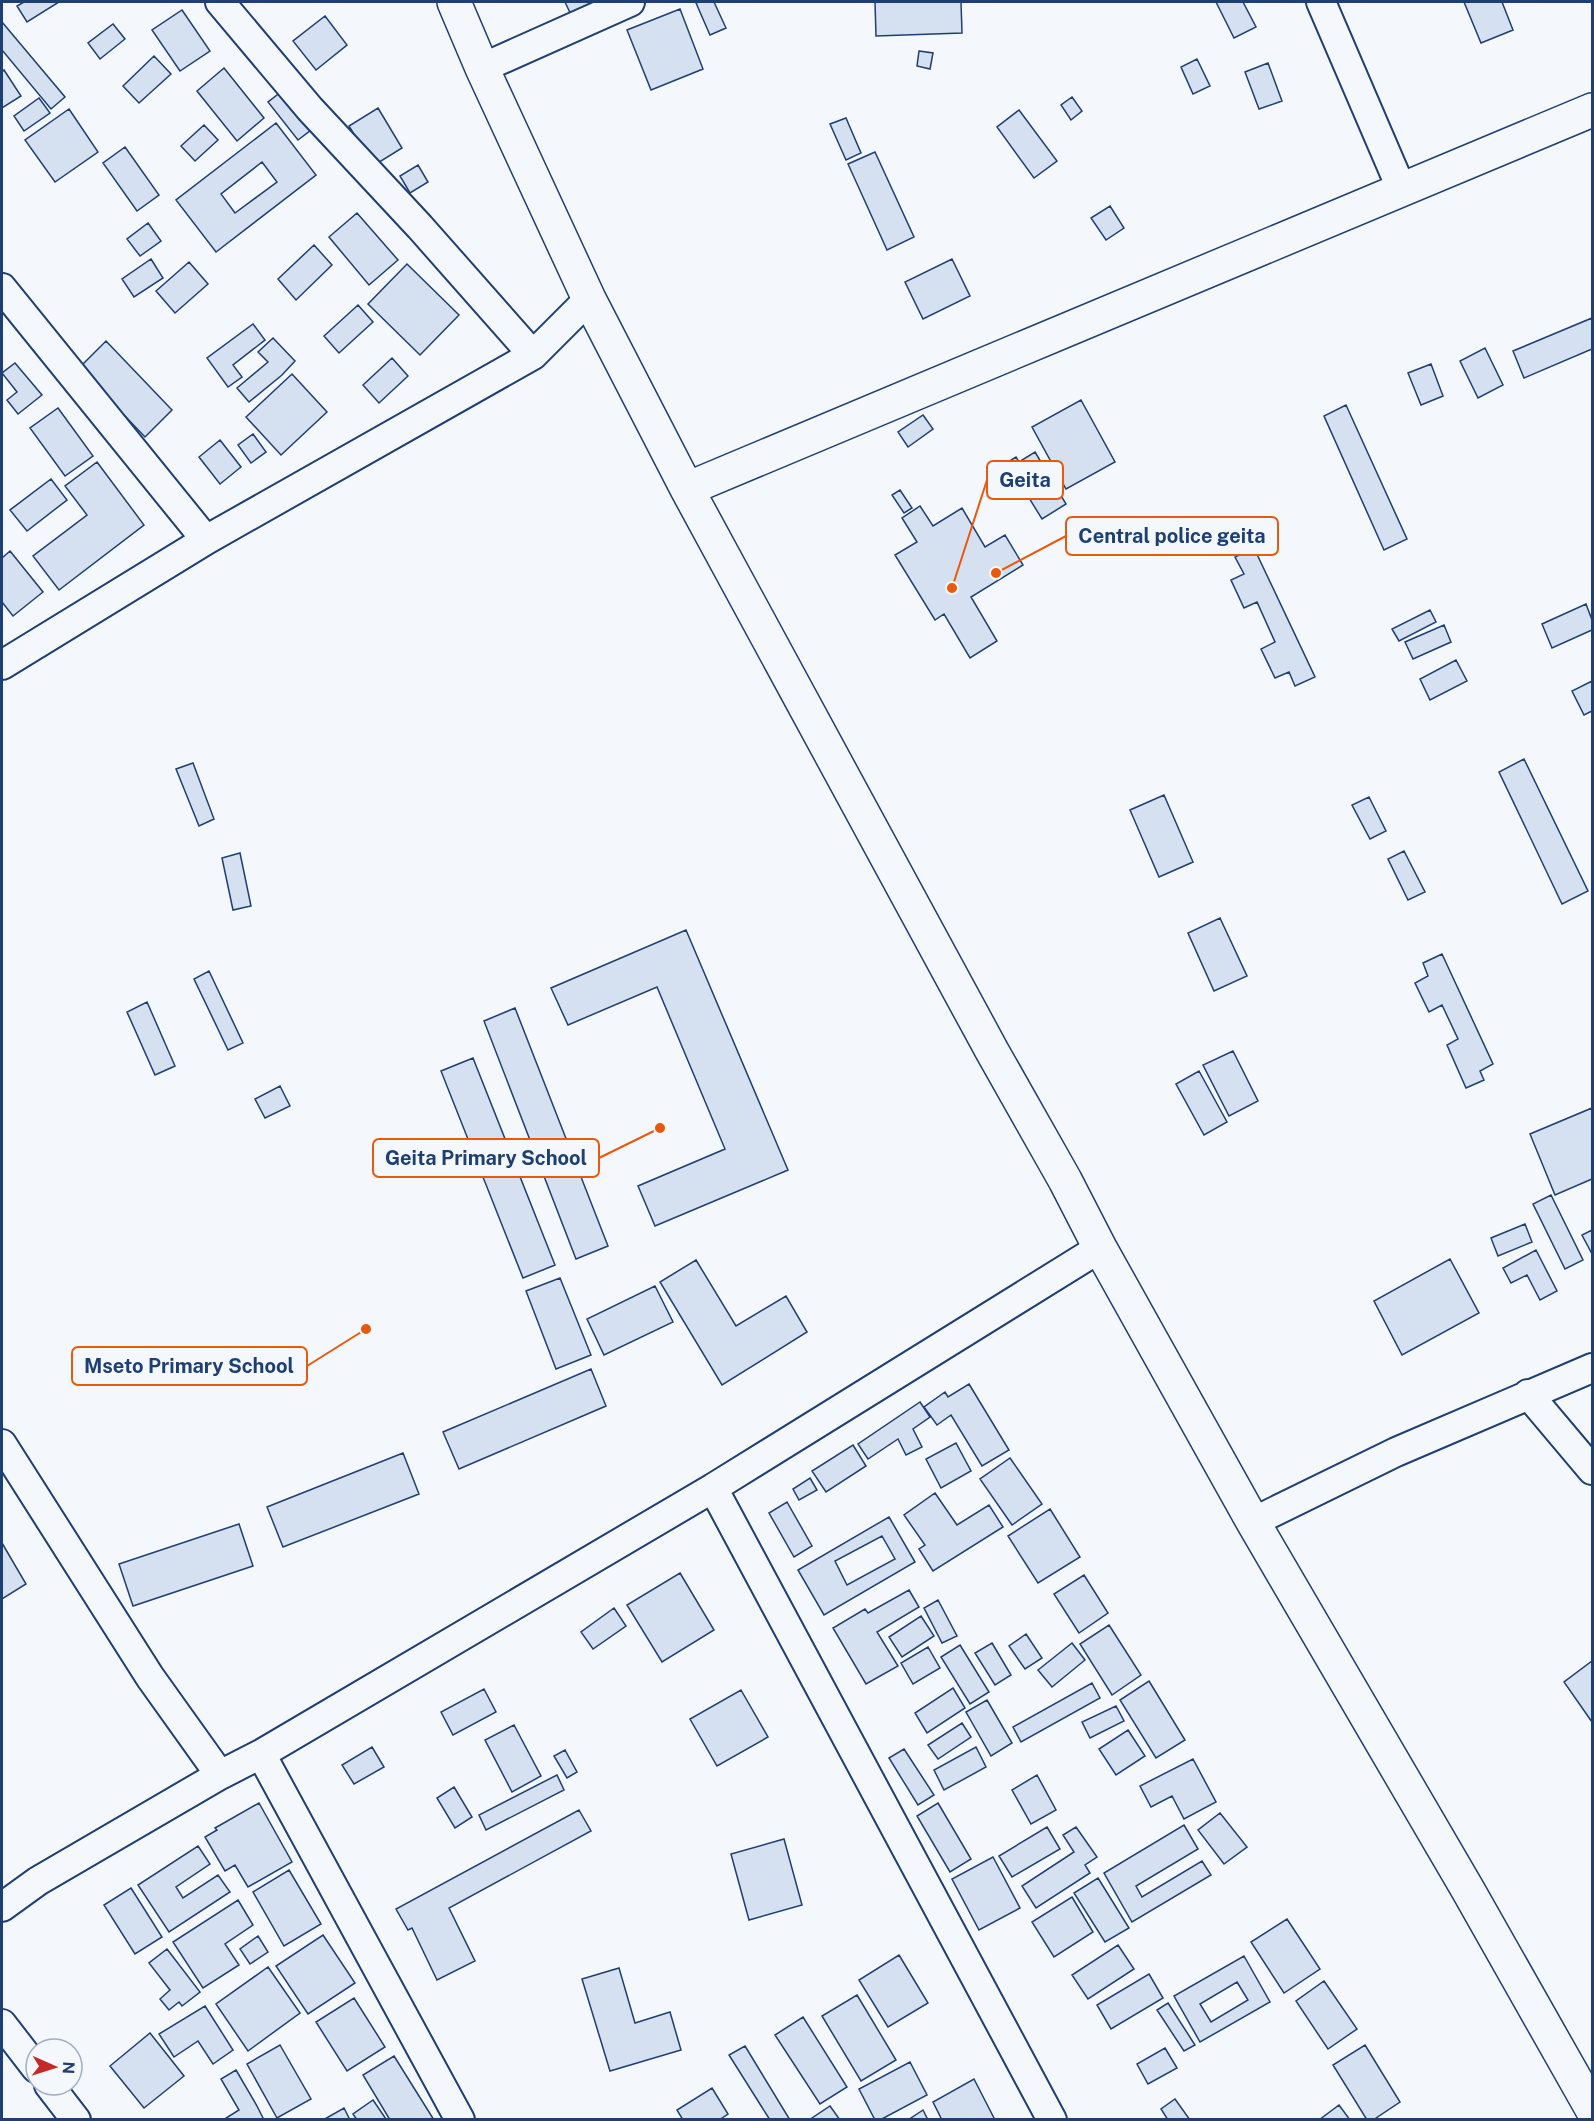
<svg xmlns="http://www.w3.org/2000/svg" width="1594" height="2121" font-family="'Public Sans',sans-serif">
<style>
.building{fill:#d5e0f0;stroke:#1d3f73;stroke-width:1.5;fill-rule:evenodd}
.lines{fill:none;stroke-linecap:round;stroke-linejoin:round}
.minor-casing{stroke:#1d3f73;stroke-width:32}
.tertiary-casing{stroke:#1d3f73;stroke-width:36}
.minor{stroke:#f4f7fb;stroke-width:28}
.tertiary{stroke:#f4f7fb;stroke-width:33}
.leader{fill:none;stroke:#e8590c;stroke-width:2}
.callout-dot{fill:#e8590c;stroke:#f4f7fb;stroke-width:2}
.callout{fill:#f4f7fb;stroke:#e8590c;stroke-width:2}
.callout-label{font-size:20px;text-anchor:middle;font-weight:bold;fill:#1d3f73}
</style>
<rect width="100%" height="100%" fill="#f4f7fb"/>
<path class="building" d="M24,2H59L27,22L17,6Z
M565,2H600L573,19Z
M699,2H714L726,28L710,35L696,3Z
M875,2H961L962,33L876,36Z
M1216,2H1243L1256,27L1234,38Z
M1464,2H1502L1513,30L1481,43Z
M680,9L703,69L651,90L627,30Z
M182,10L210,51L180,71L152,30Z
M325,16L347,45L316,70L293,41Z
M2,22L65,97L51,109L2,50Z
M113,24L125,39L100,59L88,43Z
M919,51L933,53L930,69L917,66Z
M154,56L171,74L139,103L123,86Z
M1197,59L1210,86L1193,94L1181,67Z
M1268,63L1282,101L1259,109L1245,72Z
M224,68L264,118L237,141L197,91Z
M4,70L21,96L2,108V72Z
M281,92L311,130L298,140L268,102Z
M1072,97L1082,111L1071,120L1061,105Z
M39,98L50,113L24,131L14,116Z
M378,108L402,148L373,166L349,126Z
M69,109L98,152L55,182L25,140Z
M1019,110L1057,161L1034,178L997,127Z
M846,118L861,153L846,160L830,124Z
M276,123L316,175L216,252L176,200ZM262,162L277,182L235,213L221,194Z
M204,125L218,140L195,161L181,146Z
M125,147L159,195L137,211L103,163Z
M875,152L914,237L887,250L848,164Z
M418,165L428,182L410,193L400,176Z
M1110,206L1124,228L1106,240L1091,218Z
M357,213L398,260L369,285L329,237Z
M148,223L161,241L140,256L127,239Z
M314,245L332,265L296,300L278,279Z
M151,259L163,278L134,297L122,279Z
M952,259L970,296L923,319L905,282Z
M189,262L208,284L175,313L156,291Z
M407,264L459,315L420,355L368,304Z
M358,305L373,322L339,353L324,336Z
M1592,318V349L1524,378L1513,351Z
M253,324L265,340L233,365L242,377L228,387L207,358Z
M273,338L295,361L282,375L249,402L237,388L268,362L258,352Z
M106,341L172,410L145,437L79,368Z
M1485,348L1503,385L1478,398L1460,361Z
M392,358L408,376L379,403L363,385Z
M15,363L42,395L18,414L7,400L17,392L2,373Z
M1431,364L1443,396L1421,405L1408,373Z
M292,374L327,412L281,455L246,417Z
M1081,400L1115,462L1066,489L1032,427Z
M1346,405L1407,539L1384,550L1324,416Z
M58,408L93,456L65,476L30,428Z
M923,415L933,429L908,447L898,432Z
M253,434L266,452L251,463L238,445Z
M220,440L241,467L220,484L199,457Z
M1035,452L1066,504L1042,519L1018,480L1009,486L998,468L1016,457L1019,462Z
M97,462L144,525L59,590L33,556L87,515L65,486Z
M51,479L67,500L27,531L10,510Z
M900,490L912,508L904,513L892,495Z
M920,506L933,526L962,508L985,547L1005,535L1023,565L971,597L997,641L970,658L944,614L935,620L895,555L917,542L902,518Z
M1254,548L1315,677L1295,686L1289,672L1275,678L1261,649L1275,642L1257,602L1244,608L1231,580L1244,574L1235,557Z
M10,551L43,592L13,616L2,602V558Z
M1586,604L1592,620V630L1552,648L1542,624Z
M1430,610L1436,622L1399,641L1392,629Z
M1444,625L1451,642L1413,659L1405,642Z
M1456,660L1467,681L1430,700L1420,679Z
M1592,681V711L1584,715L1572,691Z
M1524,759L1588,891L1562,904L1499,772Z
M193,763L214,819L199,826L176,769Z
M1164,795L1193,862L1159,877L1130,810Z
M1369,797L1386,831L1370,839L1352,805Z
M1404,851L1425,892L1408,900L1388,859Z
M240,853L251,906L233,910L222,858Z
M1220,918L1247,976L1214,991L1188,933Z
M686,930L788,1170L655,1226L638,1186L725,1149L657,987L568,1025L551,988Z
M1442,954L1493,1064L1480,1071L1484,1080L1466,1088L1447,1045L1458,1039L1442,1005L1429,1012L1415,983L1428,976L1423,963Z
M209,971L243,1043L228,1050L194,979Z
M147,1002L175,1066L155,1075L127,1012Z
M515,1008L608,1246L576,1259L484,1021Z
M1233,1051L1258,1101L1229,1116L1203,1065Z
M473,1058L555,1265L523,1278L441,1071Z
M1199,1071L1227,1122L1204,1135L1176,1084Z
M280,1086L290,1106L265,1118L255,1099Z
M1592,1108V1179L1555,1195L1530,1134Z
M1551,1195L1583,1260L1565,1269L1533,1204Z
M1525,1224L1532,1242L1498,1256L1491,1238Z
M1592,1230V1254L1582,1235Z
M1536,1250L1557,1291L1540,1300L1527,1275L1511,1283L1503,1268Z
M1450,1259L1479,1313L1402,1355L1374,1301Z
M696,1260L736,1326L786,1296L807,1332L722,1385L660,1282Z
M560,1278L591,1355L556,1369L526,1291Z
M655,1286L673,1322L604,1355L587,1319Z
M591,1369L606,1406L459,1469L443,1432Z
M969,1384L1009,1450L982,1466L951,1415L937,1425L924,1407L945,1392L948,1397Z
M920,1402L930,1417L913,1429L922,1447L906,1455L898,1439L868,1459L858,1444Z
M956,1443L971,1471L941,1488L926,1459Z
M853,1445L866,1466L826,1492L812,1471Z
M403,1453L419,1494L283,1547L267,1507Z
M1010,1458L1042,1504L1012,1525L980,1479Z
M810,1478L817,1490L799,1500L793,1489Z
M935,1493L957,1525L989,1505L1003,1527L933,1571L919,1549L925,1545L904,1515Z
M787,1502L812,1546L794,1557L769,1513Z
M1050,1509L1080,1557L1038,1583L1008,1536Z
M889,1517L915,1562L824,1615L798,1570ZM882,1536L895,1559L847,1585L835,1561Z
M239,1524L253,1566L133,1606L119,1564Z
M2,1543L26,1584L2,1599Z
M680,1573L714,1630L662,1662L627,1605Z
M1084,1575L1108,1613L1079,1633L1054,1594Z
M909,1590L919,1607L877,1632L898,1666L866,1684L833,1628L865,1609L868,1613Z
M938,1600L957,1636L942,1643L924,1608Z
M614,1608L626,1626L593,1649L581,1632Z
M921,1616L934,1636L902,1657L889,1637Z
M1109,1625L1141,1675L1112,1695L1080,1644Z
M1026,1634L1042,1658L1025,1669L1009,1646Z
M992,1643L1011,1675L995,1685L975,1653Z
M1072,1643L1085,1660L1052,1687L1038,1670Z
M960,1645L989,1692L970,1704L941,1657Z
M928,1647L940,1668L913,1684L901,1663Z
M1592,1661V1722L1564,1682Z
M1149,1681L1185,1740L1156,1758L1120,1700Z
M1092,1683L1100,1698L1021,1742L1013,1727Z
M953,1688L965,1708L927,1733L915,1713Z
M484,1689L496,1712L453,1735L441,1712Z
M741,1690L768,1737L717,1766L690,1719Z
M987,1700L1012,1743L991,1756L966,1712Z
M1116,1706L1124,1721L1090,1738L1082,1722Z
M962,1723L971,1737L938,1759L928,1745Z
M514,1725L541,1776L512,1792L485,1740Z
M1128,1730L1145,1756L1116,1775L1099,1749Z
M372,1747L384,1767L354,1784L342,1765Z
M976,1747L986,1767L944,1790L934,1770Z
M904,1749L934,1795L918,1805L889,1758Z
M565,1750L577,1772L567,1778L554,1756Z
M1193,1759L1216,1802L1184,1819L1172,1796L1151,1807L1140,1786Z
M557,1775L564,1790L486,1830L479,1815Z
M1037,1775L1056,1810L1031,1824L1012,1790Z
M454,1787L472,1817L455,1828L437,1798Z
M259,1803L292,1862L248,1887L235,1865L225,1871L205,1837L217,1830L215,1828Z
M938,1803L971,1859L950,1872L917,1816Z
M579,1810L591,1831L449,1908L475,1961L437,1980L412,1928L408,1930L396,1909Z
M1220,1813L1247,1847L1224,1864L1198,1830Z
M1184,1825L1198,1849L1136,1886L1142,1897L1202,1861L1211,1875L1132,1922L1104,1873Z
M1047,1827L1060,1849L1012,1877L999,1856Z
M1076,1827L1097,1857L1085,1865L1090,1873L1036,1908L1022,1886L1074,1852L1063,1835Z
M784,1839L802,1905L749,1920L731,1854Z
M198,1846L210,1864L176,1887L183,1898L218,1875L230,1892L169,1932L138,1885Z
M993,1857L1020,1908L979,1930L952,1879Z
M289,1870L321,1924L284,1946L253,1892Z
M1098,1878L1129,1928L1105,1942L1074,1893Z
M131,1888L162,1937L135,1954L104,1905Z
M1072,1897L1093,1932L1054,1957L1032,1922Z
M238,1900L253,1925L225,1944L239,1965L203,1988L173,1942Z
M1287,1919L1320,1969L1284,1993L1251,1942Z
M323,1935L355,1983L308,2014L276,1966Z
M258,1936L268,1952L250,1964L240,1949Z
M1118,1945L1134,1969L1088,1999L1072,1975Z
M167,1949L200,1992L182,2006L179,2002L169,2010L160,1999L170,1990L149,1963Z
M899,1955L928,2003L888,2027L859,1980Z
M1244,1956L1270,2002L1200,2042L1174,1996ZM1237,1982L1248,2000L1211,2022L1200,2004Z
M268,1967L300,2013L248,2051L216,2004Z
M619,1968L635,2023L670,2012L681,2050L610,2071L582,1979Z
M1149,1974L1163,1998L1111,2029L1097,2005Z
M1324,1981L1357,2029L1328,2049L1296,2001Z
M857,1995L896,2060L861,2081L822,2016Z
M354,1998L385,2047L347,2071L316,2022Z
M1168,2003L1195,2045L1184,2051L1157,2010Z
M205,2006L233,2050L213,2064L198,2041L174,2057L159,2034Z
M803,2017L847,2087L820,2104L775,2035Z
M150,2033L184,2076L144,2108L110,2066Z
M280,2045L311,2099L277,2118L247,2064Z
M1365,2045L1400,2102L1373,2120H1367L1333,2065Z
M745,2046L790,2120H770L729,2055Z
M1165,2048L1177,2068L1148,2084L1137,2064Z
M394,2056L434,2120H390L363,2075Z
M910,2062L927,2095L880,2120H875L859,2089Z
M236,2070L257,2106L264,2120H223L239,2110L221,2079Z
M974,2079L995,2120H942L933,2102Z
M712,2088L728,2114L719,2120H683L677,2110Z
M1175,2099L1190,2120H1168L1161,2109Z
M373,2100L386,2119L357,2120L353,2114Z
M1339,2105L1350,2120H1319Z
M830,2106L840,2120H809Z
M344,2108L350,2120H323Z
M923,2110L928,2120H908Z"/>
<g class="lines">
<defs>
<path id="minor" d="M220,2L310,109L420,227L533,355
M1321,2L1401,188
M482,68L630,2
M2,288L206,540
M2,665L206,540L533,355L589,299
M1528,1394L1592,1470
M2,1444L150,1677L220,1775
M713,1488L1052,2120
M1253,1522L1396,1452L1592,1368
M261,1754L460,2120
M2,1907L38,1881L220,1775L261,1754L713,1488L1100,1248
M2,2024L36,2068
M49,2085L76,2120"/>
<path id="tertiary" d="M454,2L482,68L589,299L687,489L992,1051L1065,1180L1100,1248L1253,1522L1468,1890L1592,2109
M687,489C989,364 1290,234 1592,110"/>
</defs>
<use href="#minor" class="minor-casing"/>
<use href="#tertiary" class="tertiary-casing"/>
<use href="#minor" class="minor"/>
<use href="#tertiary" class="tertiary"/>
</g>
<path class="leader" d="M952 588L987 480M996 573L1066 536M660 1128L599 1158M366 1329L307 1366"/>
<g class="callout-dot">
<circle cx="952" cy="588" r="6"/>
<circle cx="996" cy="573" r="6"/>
<circle cx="660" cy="1128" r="6"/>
<circle cx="366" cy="1329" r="6"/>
</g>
<g class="callout">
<rect x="987" y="461" width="76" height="38" rx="6"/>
<rect x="1066" y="517" width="212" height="38" rx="6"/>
<rect x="373" y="1139" width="226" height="38" rx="6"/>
<rect x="72" y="1347" width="235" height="38" rx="6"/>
</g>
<g class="callout-label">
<text x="1025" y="487">Geita</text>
<text x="1172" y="543">Central police geita</text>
<text x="486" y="1165">Geita Primary School</text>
<text x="189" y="1373">Mseto Primary School</text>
</g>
<rect width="1594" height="2121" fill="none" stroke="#1d3f73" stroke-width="6"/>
<g transform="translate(54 2067) rotate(93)"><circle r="28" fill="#f4f7fb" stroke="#9eadc5" stroke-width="1.5"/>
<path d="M0-4.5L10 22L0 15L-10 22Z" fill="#c62828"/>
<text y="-9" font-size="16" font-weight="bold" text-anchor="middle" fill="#1d3f73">N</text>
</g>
</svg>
